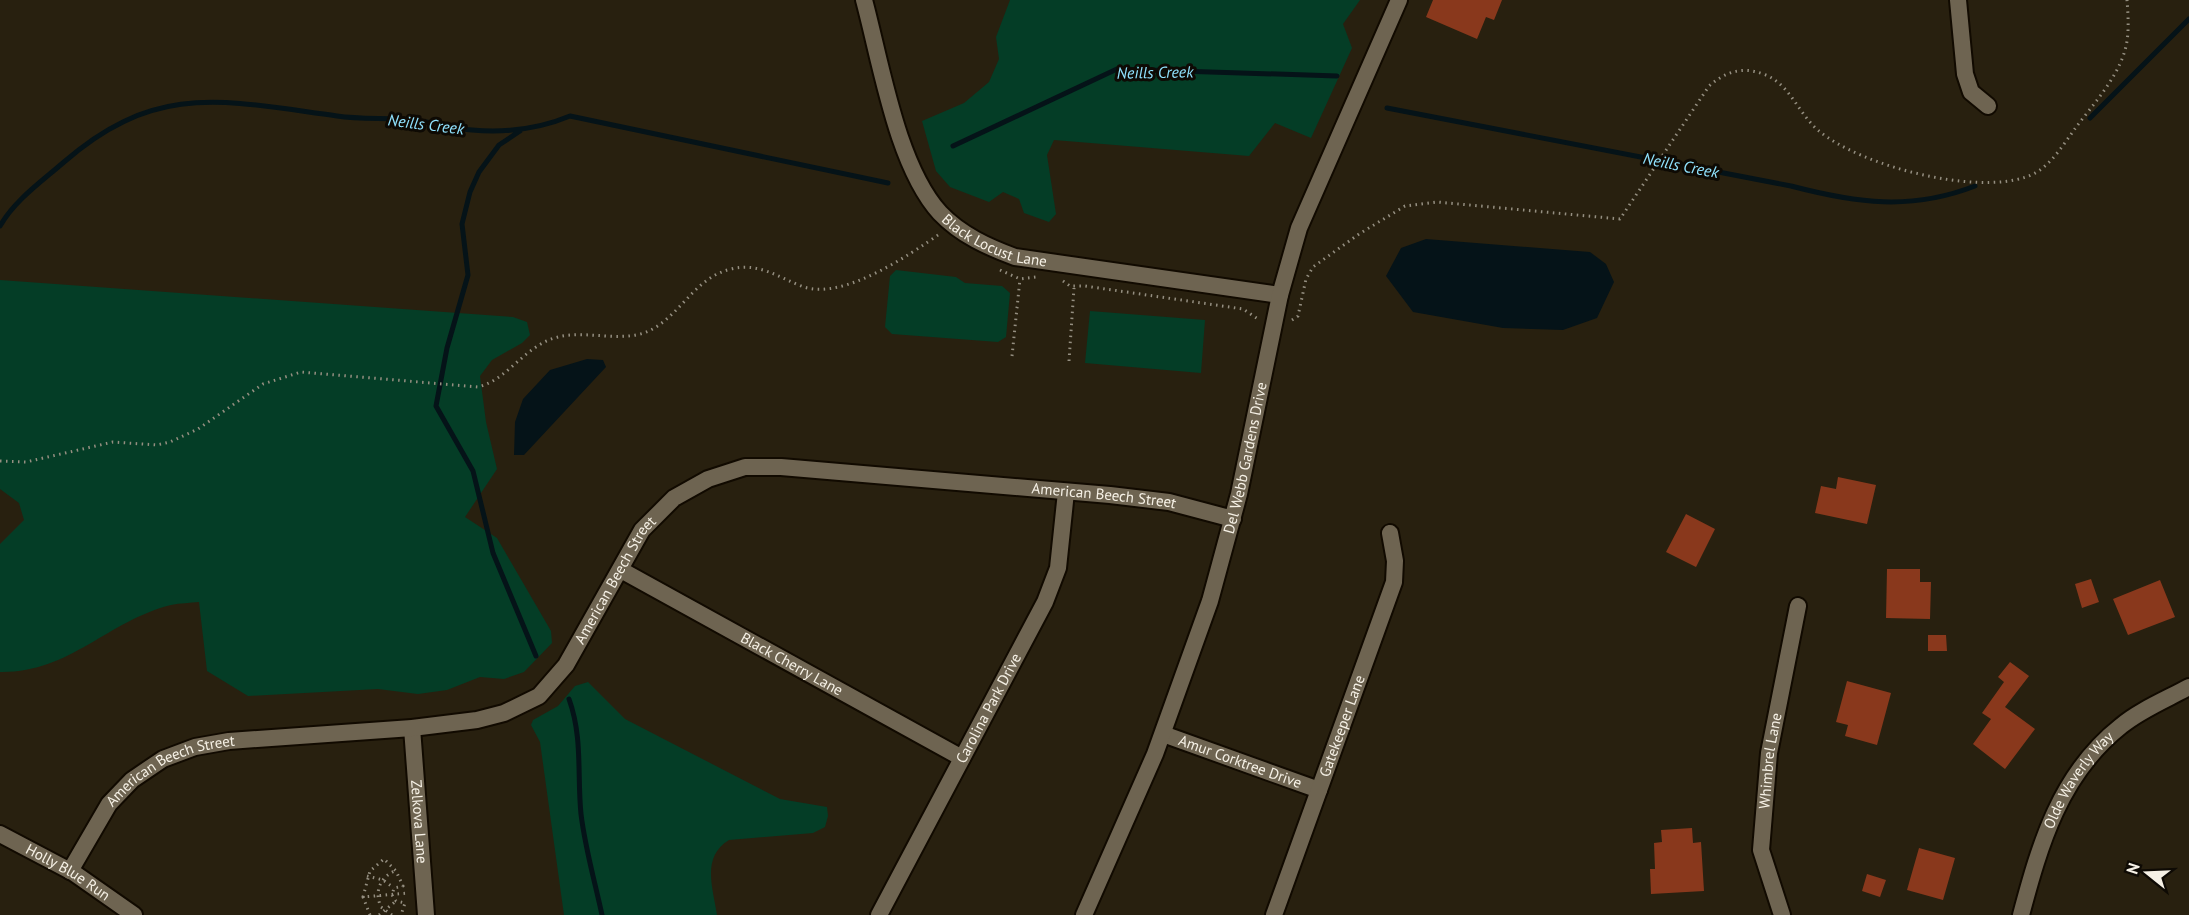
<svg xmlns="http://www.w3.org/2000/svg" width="2189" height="915" font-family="'PT Sans',sans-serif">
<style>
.green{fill:#043d26}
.water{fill:#051318}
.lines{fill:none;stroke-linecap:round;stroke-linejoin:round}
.stream{stroke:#051318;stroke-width:5}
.building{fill:#89381c}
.minor-casing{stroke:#110a00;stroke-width:20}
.path{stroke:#958f81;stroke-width:3;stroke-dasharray:1.5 4.5;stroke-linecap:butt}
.minor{stroke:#6e6451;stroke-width:16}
.labels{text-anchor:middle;stroke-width:6;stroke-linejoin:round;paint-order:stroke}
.street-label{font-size:15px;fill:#f6f1e6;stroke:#0e0a04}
.water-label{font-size:16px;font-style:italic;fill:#90e2fe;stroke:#0e0a04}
</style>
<rect width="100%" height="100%" fill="#28200f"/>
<path class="green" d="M1010,0H1360L1343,24L1352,48L1311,138L1275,123L1249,156L1054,140L1047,155L1056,214L1049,222L1024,213L1019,199L1003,192L989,202L950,187L936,171L922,121L964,103L989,82L999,59L996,37Z
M896,270L956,277L965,283L1002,286L1010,293L1006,337L998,342L892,334L885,327L890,276Z
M0,280L513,317L527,322L530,335L522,343L492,360L480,376L486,422L497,469L465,517L497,538L551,631L552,643L524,672L504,679L480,677L447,690L418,694L378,689L248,696L207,671L199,602C190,603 180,603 171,605C107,621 70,673 0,672V544L24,520L19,503L0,489Z
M1090,311L1205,320L1201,373L1085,363Z
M588,682L625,719L780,799L827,807L828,816L825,827L813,833L729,840C701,857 713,888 717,915H564L540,742L531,725L533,720L558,706L575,686Z"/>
<path class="water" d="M1426,239L1590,252L1606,264L1614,282L1597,318L1563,330L1503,328L1413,312L1386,276L1401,248Z
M587,359L603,360L606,367L524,455H514L515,422L523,399L550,370Z"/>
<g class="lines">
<path class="stream" d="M1387,108L1791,186C1856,203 1911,211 1975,186
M2090,118L2189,19
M520,131L499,145L479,172L470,192L462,224L468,275L447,348L436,406L473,471L493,553L536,656
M953,146L1117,69L1337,76
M0,226C15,200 41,182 64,162C157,81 225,101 337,116C364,120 392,117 419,121C437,123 454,129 472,130C507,133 539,129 570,116L888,183
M569,699C583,738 577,775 581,814C585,848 595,882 602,915"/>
</g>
<path class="building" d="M1433,0H1502L1494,20L1486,17L1477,39L1426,17Z
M1838,477L1876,485L1867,524L1815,513L1821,486L1836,489Z
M1686,514L1715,529L1696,567L1666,552Z
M1887,569H1920V582H1931L1930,619L1886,618Z
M2091,579L2099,602L2082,608L2075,584Z
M2160,580L2175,617L2128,635L2113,599Z
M1928,635H1946L1947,651H1928Z
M2010,662L2029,676L2005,707L2035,729L2005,769L1973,744L1991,719L1982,713L2004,682L1998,677Z
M1847,681L1891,693L1877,745L1845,736L1848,725L1836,722Z
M1692,828L1693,843L1701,842L1704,891L1651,894L1650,869H1655L1654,843L1662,842L1661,830Z
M1919,848L1955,858L1943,900L1907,890Z
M1867,874L1886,880L1880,897L1862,891Z"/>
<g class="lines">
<defs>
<g id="minor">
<path id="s1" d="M864,0C881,63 897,166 940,213C961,235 988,247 1015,257L1280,295"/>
<path d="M1958,0L1965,74L1971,92L1988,106"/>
<path id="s2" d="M621,570L962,758"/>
<path id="s3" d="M412,728L426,915"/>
<path id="s4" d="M1163,734L1319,790"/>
<path id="s5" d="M0,834L74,873L134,915"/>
<path id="s6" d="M70,871L109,804L132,780L163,759L195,747L229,741L412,728L477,720L504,713L539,696L566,665L642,530L674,498L708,479L745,467H781L1110,495L1169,502L1233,519"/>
<path id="s7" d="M879,915L1045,602L1058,568L1066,492"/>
<path id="s8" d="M1084,915L1155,754L1210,601L1239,494L1280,295L1299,228L1399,0"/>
<path id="s9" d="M1274,915L1394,582L1395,561L1390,533"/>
<path id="s10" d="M1782,915L1761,850L1769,753L1798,606"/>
<path id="s11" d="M2021,915C2040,844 2060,774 2121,726C2140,710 2167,699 2189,687"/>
</g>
</defs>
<use href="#minor" class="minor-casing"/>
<path class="path" d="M1000,270L1020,279L1036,277
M1063,281L1070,286H1085L1243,309L1258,319
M1292,320L1298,316L1306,279L1313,267L1359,234L1405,206L1437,202L1620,219L1709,86C1725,72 1742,66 1763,74C1790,83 1798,114 1819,131C1861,166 1974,195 2026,177C2048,170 2061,148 2074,130C2093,104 2122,74 2127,41C2129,28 2128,13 2127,0
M1012,356L1020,279
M1069,361L1074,288
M0,461L26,462L113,442L157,445L170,442L198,429L263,384L301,372L478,387C509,379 525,345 558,337C589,329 628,346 656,327C683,310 697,277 731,269C760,262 779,278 804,287C844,300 909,255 941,233
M367,876L383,880L394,888
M392,895L396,901L405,903L401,915
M363,897L370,871L384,859L396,871L403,886L394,888L392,895
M370,915L363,897L408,893
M379,915L396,901
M392,915L381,907C374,892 380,877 395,871"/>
<use href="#minor" class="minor"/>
</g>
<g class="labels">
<g class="street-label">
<text dy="5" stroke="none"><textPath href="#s1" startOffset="291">Black Locust Lane</textPath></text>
<text dy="5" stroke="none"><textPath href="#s8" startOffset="486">Del Webb Gardens Drive</textPath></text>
<text dy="5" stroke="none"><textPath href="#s6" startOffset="1212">American Beech Street</textPath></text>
<text dy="5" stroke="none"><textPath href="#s6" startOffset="672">American Beech Street</textPath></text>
<text dy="5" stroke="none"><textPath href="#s2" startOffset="195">Black Cherry Lane</textPath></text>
<text dy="5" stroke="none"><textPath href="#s7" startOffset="234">Carolina Park Drive</textPath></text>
<text dy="5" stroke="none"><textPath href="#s9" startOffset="201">Gatekeeper Lane</textPath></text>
<text dy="5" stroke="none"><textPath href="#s10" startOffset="158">Whimbrel Lane</textPath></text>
<text dy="5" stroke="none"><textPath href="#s4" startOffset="82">Amur Corktree Drive</textPath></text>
<text dy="5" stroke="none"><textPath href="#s6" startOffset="150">American Beech Street</textPath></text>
<text dy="5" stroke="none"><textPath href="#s11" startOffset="148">Olde Waverly Way</textPath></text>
<text dy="5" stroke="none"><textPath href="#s3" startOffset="94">Zelkova Lane</textPath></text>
<text dy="5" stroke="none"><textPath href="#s5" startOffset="78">Holly Blue Run</textPath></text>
</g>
<g class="water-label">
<text transform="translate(1155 72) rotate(-1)" y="6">Neills Creek</text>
<text transform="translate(426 124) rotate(7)" y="6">Neills Creek</text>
<text transform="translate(1681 165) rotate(11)" y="6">Neills Creek</text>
</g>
</g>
<g transform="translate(2147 873) rotate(288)" stroke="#0e0a04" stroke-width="4.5" paint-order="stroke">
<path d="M0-4.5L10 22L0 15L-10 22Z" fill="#f6f1e6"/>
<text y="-9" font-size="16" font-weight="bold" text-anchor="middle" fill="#f6f1e6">N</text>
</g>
</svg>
